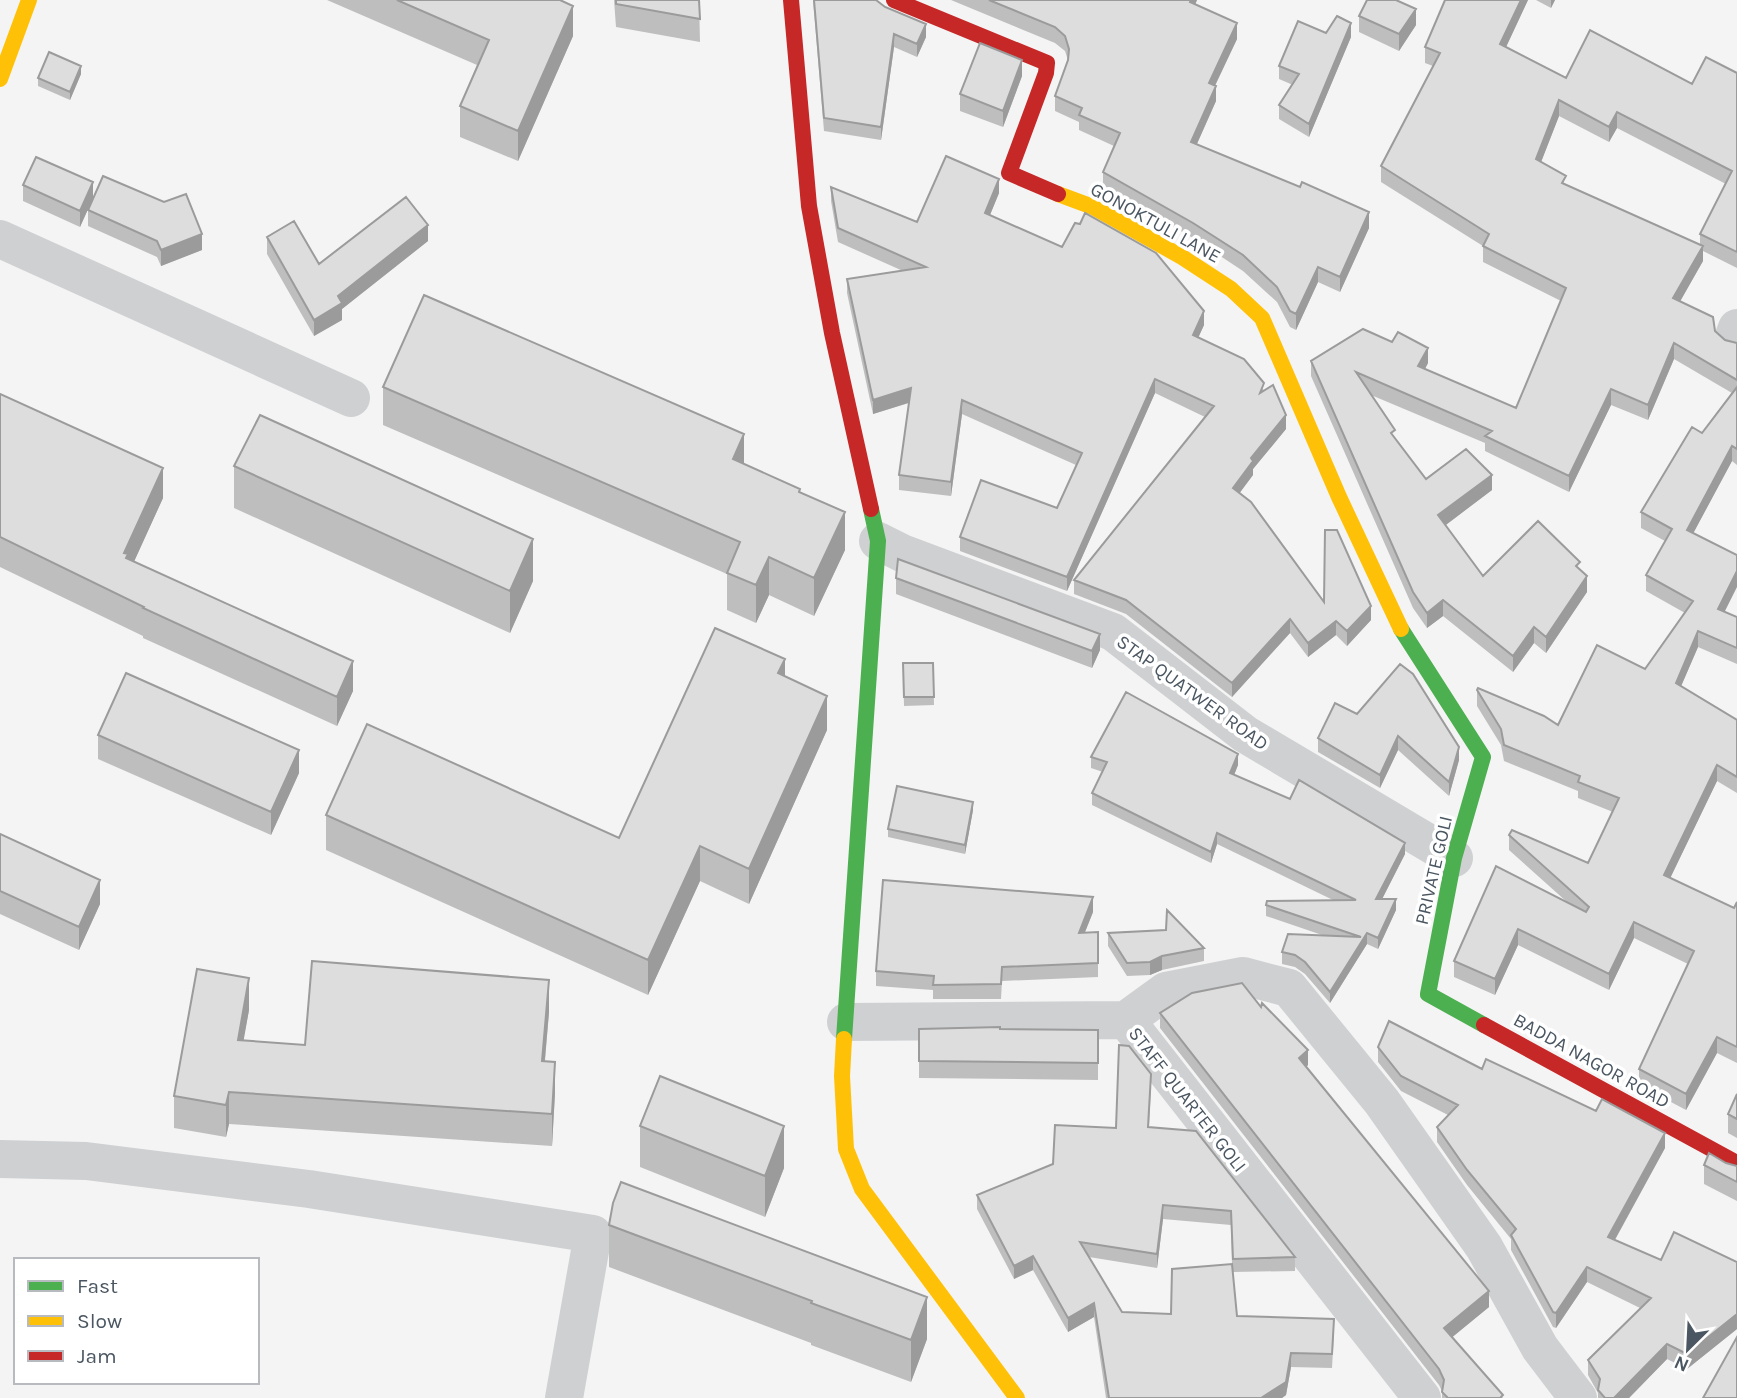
<svg xmlns="http://www.w3.org/2000/svg" width="1737" height="1398" font-family="Karla,sans-serif">
<style>
.lines{fill:none;stroke-linecap:round;stroke-linejoin:round}
.street{stroke:#ced0d2;stroke-width:38}
.fast{stroke:#4caf50;stroke-width:16}
.slow{stroke:#ffc107;stroke-width:16}
.jam{stroke:#c62828;stroke-width:16}
.wall{fill:#bebebf;fill-rule:evenodd}
.shaded-wall{fill:#9b9b9b}
.building{fill:#ddddde;stroke:#9b9b9b;stroke-width:2}
.labels{text-anchor:middle;stroke-width:7;stroke-linejoin:round;paint-order:stroke}
.street-label{font-size:19px;fill:#4a5661;stroke:#fff}
</style>
<rect width="100%" height="100%" fill="#f4f4f4"/>
<g class="lines">
<path class="street" d="M0,239L351,398
M1737,328L1734,336L1737,338
M878,541L902,553L1113,632L1245,734L1454,858
M1126,1020L1166,991L1243,976L1289,988L1382,1102L1484,1247L1540,1348L1578,1398
M1126,1020L1422,1398
M846,1022L1126,1020
M0,1159L86,1161L309,1189L593,1234L564,1398"/>
<path class="fast" d="M1401,629L1483,757L1454,858L1428,994L1484,1025
M844,1039L878,541L871,509"/>
<path class="slow" d="M0,79L29,0
M1058,194L1093,207L1182,257L1231,289L1262,318L1339,497L1401,629
M844,1039L842,1076L846,1149L862,1189L1017,1398"/>
<path class="jam" d="M791,0L809,206L832,333L871,509
M894,0L1047,63L1046,73L1009,173L1058,194
M1484,1025L1737,1163"/>
</g>
<path class="wall" d="M327,0H560L573,36L518,161L460,137V106L477,65Z
M614,0H699L700,42L616,27Z
M813,0H876L926,37L917,57L894,47L881,140L824,131Z
M951,0H1197L1195,4L1237,39L1215,86L1216,101L1197,144L1369,228L1340,292L1318,282L1296,330L1290,327L1277,302L1243,271L1193,238L1103,187V172L1114,146L1079,130V122L1055,111V96L1068,60L1065,51L1055,43Z
M1445,0H1528L1506,47L1566,78L1692,84L1737,73V268L1703,251V261L1680,301L1725,340L1737,343V465L1732,461L1693,533L1724,612L1737,617V664L1698,647L1681,686L1737,720V793L1717,781L1670,878L1734,908L1737,902V1063L1717,1053L1686,1110L1639,1085V1069L1688,964L1634,938L1609,990L1518,945L1495,995L1454,977V961L1567,902L1509,850V835L1588,863L1613,812L1578,798V791L1504,761L1501,745L1477,706V690L1558,725L1645,669L1685,613L1646,591V575L1665,541L1641,528V512L1732,393L1674,359L1648,420L1611,405L1569,492L1485,451V443L1371,395L1395,439L1426,479L1492,490L1445,525L1483,576L1580,569L1587,592L1546,653L1534,643L1513,672L1443,616L1427,628L1413,608L1311,376V361L1428,363L1425,369L1516,408L1561,301L1483,262V246L1381,182V166L1433,66L1425,63V47ZM1559,116L1609,142L1617,128L1726,184L1700,234V245L1566,185L1541,162Z
M1536,0H1555L1551,8Z
M1359,16L1416,25L1399,51L1359,32Z
M1326,33L1351,37L1309,137L1279,119V105L1293,85L1279,79V66Z
M81,74L70,100L38,86V78Z
M1022,76L1003,127L960,111V94Z
M23,185L93,198L80,227L23,201Z
M831,187L917,222L999,193L990,215L1204,325L1198,338L1264,390L1286,429L1253,469V475L1239,493L1324,602L1371,620L1347,646L1336,635L1308,657L1290,633L1232,697L1126,614L1074,594V580L1205,417L1155,393L1067,591L960,551V537L1057,508L1076,465L962,414L951,496L899,490V475L909,403L873,414L847,293V279L903,271L838,242L831,201Z
M88,210L202,250L161,266L157,257L88,226Z
M267,237L319,264L428,241L342,309V320L314,336L267,254Z
M383,387L744,464L800,493L845,550L814,616L769,595L756,623L727,610V574L383,425Z
M0,394L163,498L134,561L353,691L337,726L143,638V636L0,567Z
M234,466L533,581L510,633L234,508Z
M896,578L1100,650L1092,668L896,594Z
M903,663H933L934,705L904,706Z
M785,676L827,730L749,904L700,881L648,995L326,850V815L619,838Z
M1357,714L1459,760L1449,796L1398,750L1380,788L1318,752V738Z
M98,735L299,773L271,835L98,759Z
M1091,757L1238,765L1234,775L1405,854L1382,899L1396,910L1378,949L1367,944L1330,1003L1305,974L1295,967L1282,964V952L1322,935L1266,916V905L1333,900L1217,844L1211,863L1092,805V793L1103,772L1091,768Z
M973,810L965,854L888,837V829Z
M0,834L100,904L79,950L0,914Z
M1093,912L1085,932H1098V977L1002,981L1001,999H933V990L876,986V971Z
M1108,933L1204,948V961L1162,970L1150,975L1127,976L1108,946Z
M1261,1007L1308,1065L1306,1067L1489,1307L1452,1337L1503,1398H1442V1391L1439,1385L1160,1028V1013Z
M249,1010L243,1041L305,1045L549,1012L545,1061L555,1093L552,1146L229,1124L226,1137L174,1128V1096Z
M919,1029L1098,1030V1080L919,1078Z
M1378,1047L1482,1069L1665,1148L1615,1240L1661,1260L1737,1262V1329L1687,1369L1667,1359L1629,1398H1598V1393L1588,1375V1360L1640,1308L1587,1282L1556,1328L1553,1327L1511,1250V1239L1467,1185L1437,1142V1127L1448,1115L1401,1091L1378,1062Z
M1151,1087L1149,1127L1295,1257V1271L1233,1272L1237,1316L1334,1333L1332,1368L1291,1367L1286,1395L1282,1398H1106L1094,1317L1068,1332L1033,1270L1014,1279L977,1209V1195L1053,1164L1116,1128ZM1163,1219L1231,1225L1232,1265L1171,1314L1122,1312L1089,1257L1157,1268Z
M1737,1094V1138L1728,1133V1114Z
M640,1126L784,1168L765,1217L640,1167Z
M1726,1163L1737,1166V1201L1704,1184V1165Z
M609,1225L927,1339L911,1382L811,1345V1343L609,1267Z"/>
<path class="shaded-wall" d="M1191,0H1197L1190,17V2Z
M1521,0H1528L1500,60V44Z
M1551,0H1555L1551,8Z
M573,6V36L518,161V131Z
M1416,9V25L1399,51V34Z
M1237,23V39L1209,98V83Z
M1351,23V37L1309,137V124Z
M926,24V37L917,57V44Z
M894,34V47L881,140V127Z
M1022,60V76L1003,127V111Z
M81,66V74L70,100V92Z
M1216,86V101L1191,157V142Z
M1559,100V116L1536,175V159Z
M1617,112V128L1609,142V127Z
M999,179V193L985,227V213Z
M93,182V198L80,227V211Z
M1369,212V228L1340,292V277Z
M428,225V241L342,309V320L314,336V320L338,296Z
M202,234V250L161,266V250Z
M1703,246V261L1673,314V298Z
M1318,267V282L1296,330V314Z
M1204,311V325L1193,349V335Z
M1674,343V359L1648,420V405Z
M1428,348V363L1418,382V366Z
M1155,379V393L1067,591V577Z
M911,388V402L873,414V400Z
M1611,389V405L1569,492V476Z
M962,400V414L951,496V482Z
M1286,415V429L1253,469V475L1233,502V488L1251,458Z
M744,434V472L733,459Z
M1732,446V461L1687,545V530Z
M163,468V498L128,575L124,553Z
M1492,475V490L1438,531V515Z
M845,512V550L814,616V578Z
M533,539V581L510,633V591Z
M769,557V595L756,623V585Z
M1737,571V587L1718,625V609Z
M1587,576V592L1546,653V637Z
M1443,600V616L1427,628V613Z
M1371,606V620L1347,646V631Z
M1290,619V633L1232,697V683Z
M1336,621V635L1308,657V643Z
M1534,627V643L1513,672V656Z
M1698,631V647L1676,698V683Z
M1100,634V650L1092,668V651Z
M785,659V694L778,673Z
M353,661V691L337,726V697Z
M827,696V730L749,904V869Z
M1398,736V750L1380,788V775Z
M1459,747V760L1449,796V782Z
M299,750V773L271,835V812Z
M1238,754V765L1230,785V773Z
M1717,765V781L1664,891V875Z
M973,802V810L965,854V845Z
M1217,833V844L1211,863V852Z
M1405,843V854L1376,911V899Z
M700,846V881L648,995V960Z
M100,880V904L79,950V927Z
M1093,897V912L1079,947V933Z
M1396,899V910L1378,949V938Z
M1634,922V938L1609,990V974Z
M1518,929V945L1495,995V979Z
M1367,933V944L1330,1003V992Z
M1162,956V970L1150,975V962Z
M249,978V1010L238,1072V1040Z
M549,980V1012L542,1092V1061Z
M1717,1037V1053L1686,1110V1094Z
M1308,1050V1065L1299,1073V1058Z
M555,1062V1093L552,1146V1114Z
M229,1092V1124L226,1137V1105Z
M784,1126V1168L765,1217V1176Z
M1665,1133V1148L1608,1252V1237Z
M1163,1205V1219L1157,1268V1254Z
M1033,1256V1270L1014,1279V1266Z
M1587,1267V1282L1556,1328V1313Z
M1489,1291V1307L1444,1344V1328Z
M927,1297V1339L911,1382V1340Z
M1094,1303V1317L1068,1332V1318Z
M1737,1314V1329L1687,1369V1354Z
M1667,1344V1359L1629,1398H1614Z
M1291,1353V1367L1286,1395L1282,1398H1261Z"/>
<path class="building" d="M397,0H560L573,6L518,131L460,106L489,40Z
M616,0H699L700,19L616,4Z
M814,0H876L885,7L926,24L917,44L894,34L881,127L824,118Z
M989,0H1191L1190,2L1237,23L1209,83L1216,86L1191,142L1300,187L1302,182L1369,212L1340,277L1318,267L1296,314L1290,311L1277,287L1243,255L1193,223L1103,172L1120,133L1079,115L1082,108L1055,96L1068,60L1069,49L1065,36L1055,27Z
M1367,0H1396L1416,9L1399,34L1359,16Z
M1445,0H1521L1500,44L1566,78L1590,30L1692,84L1706,57L1737,73V252L1700,234L1732,171L1617,112L1609,127L1559,100L1536,159L1566,176L1562,183L1703,246L1673,298L1713,317L1715,331L1725,340L1737,343V380L1674,343L1648,405L1611,389L1569,476L1485,436L1492,431L1356,372L1395,430L1391,433L1426,479L1466,449L1492,475L1438,515L1483,576L1538,521L1580,562L1576,566L1587,576L1546,637L1534,627L1513,656L1443,600L1427,613L1413,592L1311,361L1363,329L1392,342L1398,332L1428,348L1418,366L1516,408L1566,288L1483,246L1489,234L1381,166L1440,53L1425,47Z
M1337,16L1351,23L1309,124L1279,105L1299,74L1279,66L1298,21L1326,33Z
M980,43L1022,60L1003,111L960,94Z
M49,52L81,66L70,92L38,78Z
M946,156L999,179L985,213L1062,247L1075,223L1080,224L1085,213L1156,253L1204,311L1193,335L1244,359L1264,383L1260,393L1273,385L1286,415L1251,458L1253,461L1233,488L1251,502L1324,602L1325,530H1337L1371,606L1347,631L1336,621L1308,643L1290,619L1232,683L1126,600L1074,580L1214,406L1155,379L1067,577L960,537L981,480L1057,508L1082,453L962,400L951,482L899,475L911,388L873,400L847,279L926,267L838,228L831,187L917,222Z
M36,157L93,182L80,211L23,185Z
M103,176L164,202L186,194L202,234L161,250L157,241L88,210Z
M406,197L428,225L338,296L342,303L314,320L267,237L294,221L319,264Z
M424,295L744,434L733,459L800,489L799,492L845,512L814,578L769,557L756,585L727,573L740,542L383,387Z
M1737,387V449L1732,446L1687,530L1737,555V571L1718,609L1737,617V648L1698,631L1676,683L1737,720V777L1717,765L1664,875L1734,908L1737,902V1047L1717,1037L1686,1094L1639,1069L1694,951L1634,922L1609,974L1518,929L1495,979L1454,961L1496,866L1586,912L1589,907L1509,835L1512,830L1588,863L1619,798L1578,782L1580,776L1504,745L1501,729L1477,690L1478,688L1544,716L1558,725L1597,645L1645,669L1693,601L1646,575L1672,529L1641,512L1692,427L1702,433Z
M0,394L163,468L124,553L128,554L126,558L353,661L337,697L143,608L144,607L0,537Z
M260,415L533,539L510,591L234,466Z
M898,559L1100,634L1092,651L896,578Z
M715,628L785,659L778,673L827,696L749,869L700,846L648,960L326,815L367,724L619,838Z
M903,663H933L934,697H904Z
M1400,664L1413,674L1459,747L1449,782L1398,736L1380,775L1318,738L1335,703L1357,714Z
M126,673L299,750L271,812L98,735Z
M1126,692L1238,754L1230,773L1290,799L1299,780L1405,843L1376,899H1396L1378,938L1367,933L1330,992L1305,962L1295,955L1282,952L1288,934L1361,937L1266,905L1267,901L1356,900L1217,833L1211,852L1092,793L1107,762L1091,757Z
M897,786L973,802L965,845L888,829Z
M0,834L100,880L79,927L0,891Z
M883,880L1093,897L1079,933L1098,932V963L1002,967L1001,984L933,985L934,976L876,971Z
M1167,910L1204,948L1162,956L1150,962L1127,963L1108,933L1166,930Z
M312,961L549,980L542,1061L555,1062L552,1114L229,1092L226,1105L174,1096L197,969L249,978L238,1040L305,1045Z
M1242,983L1261,1007L1262,1003L1308,1050L1299,1058L1489,1291L1444,1328L1503,1395L1500,1398H1448L1442,1392L1444,1380L1439,1369L1160,1013L1192,993Z
M1389,1021L1482,1069L1486,1059L1596,1111L1602,1099L1665,1133L1608,1237L1661,1260L1674,1232L1737,1262V1314L1687,1354L1667,1344L1614,1398H1605L1598,1390L1600,1379L1588,1360L1651,1298L1587,1267L1556,1313L1553,1312L1511,1235L1516,1229L1467,1170L1437,1127L1458,1105L1401,1076L1378,1047Z
M1000,1027V1029L1098,1030V1063L919,1061V1029Z
M1119,1045L1129,1046L1151,1074L1148,1127L1196,1131L1295,1257L1233,1259L1231,1211L1163,1205L1157,1254L1080,1242L1122,1312L1171,1314L1172,1269L1232,1264L1237,1316L1334,1319L1332,1354L1291,1353L1286,1382L1261,1398H1109L1094,1303L1068,1318L1033,1256L1014,1266L977,1195L1053,1164L1055,1125L1116,1128Z
M660,1076L784,1126L765,1176L640,1126Z
M1737,1094V1119L1728,1114Z
M1709,1153L1726,1163L1737,1166V1182L1704,1165Z
M621,1182L927,1297L911,1340L811,1303L812,1301L609,1225L613,1203Z
M1737,1337V1398H1703Z"/>
<g class="labels">
<g class="street-label">
<text transform="translate(1156 222) rotate(29)" y="7">GONOKTULI LANE</text>
<text transform="translate(1193 692) rotate(36)" y="7">STAP QUATWER ROAD</text>
<text transform="translate(1433 870) rotate(-77)" y="7">PRIVATE GOLI</text>
<text transform="translate(1592 1060) rotate(29)" y="7">BADDA NAGOR ROAD</text>
<text transform="translate(1188 1099) rotate(52)" y="7">STAFF QUARTER GOLI</text>
</g>
</g>
<rect x="14" y="1258" width="245" height="126" fill="#ffffff" stroke="#b7bbc0" stroke-width="2"/>
<rect x="28" y="1281" width="35" height="10" fill="#4caf50" stroke="#b7bbc0" stroke-width="2"/>
<text x="77" y="1293" font-size="21" fill="#4a5661">Fast</text>
<rect x="28" y="1316" width="35" height="10" fill="#ffc107" stroke="#b7bbc0" stroke-width="2"/>
<text x="77" y="1328" font-size="21" fill="#4a5661">Slow</text>
<rect x="28" y="1351" width="35" height="10" fill="#c62828" stroke="#b7bbc0" stroke-width="2"/>
<text x="77" y="1363" font-size="21" fill="#4a5661">Jam</text>
<g transform="translate(1688 1349) rotate(204)" stroke="#ffffff" stroke-width="5" paint-order="stroke">
<path d="M0-5L12 26L0 18L-12 26Z" fill="#4a5661"/>
<text y="-10" font-size="19" font-weight="bold" text-anchor="middle" fill="#4a5661">N</text>
</g>
</svg>
